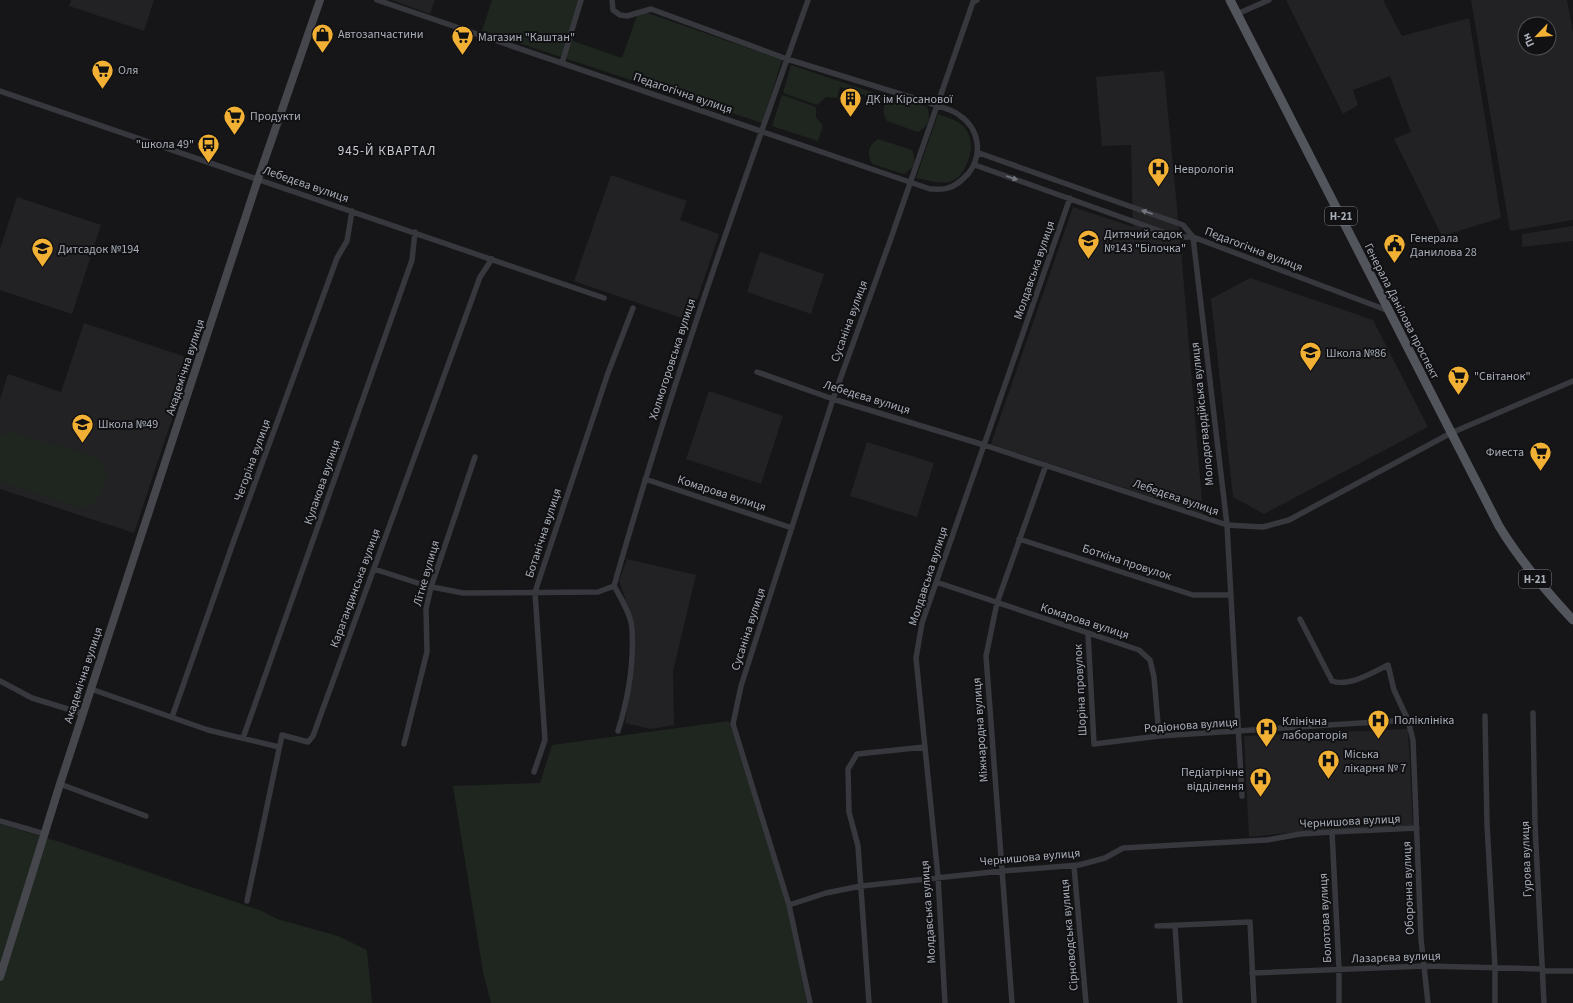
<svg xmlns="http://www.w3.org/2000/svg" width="1573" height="1003" font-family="'Source Sans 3',sans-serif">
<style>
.built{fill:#222225;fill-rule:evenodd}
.green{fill:#1e261f}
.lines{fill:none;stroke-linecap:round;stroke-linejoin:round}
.minor{stroke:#37383d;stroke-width:5.5}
.secondary{stroke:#45474d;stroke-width:8}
.primary{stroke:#53555c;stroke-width:9}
.oneway{fill:#757881}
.labels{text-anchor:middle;stroke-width:4;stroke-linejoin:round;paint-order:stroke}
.shield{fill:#111113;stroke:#7b7e86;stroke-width:1}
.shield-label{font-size:11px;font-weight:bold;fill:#a8adb8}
.poi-label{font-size:12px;fill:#a8adb8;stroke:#111113;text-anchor:start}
.street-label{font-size:12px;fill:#a8adb8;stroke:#111113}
.neighbourhood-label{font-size:13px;letter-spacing:1px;fill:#c9ccd4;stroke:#111113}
</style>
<rect width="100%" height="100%" fill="#161618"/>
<path class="built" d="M71,0H154L144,31L69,6Z
M391,0H435L430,14Z
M1286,0H1383L1402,36L1469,18L1501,218L1442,236L1394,139L1411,132L1390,76L1353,90L1358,105L1343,114Z
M1471,0H1567L1573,33V220L1510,231ZM1525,24H1549V48H1525Z
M1164,71L1181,250L1203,514L991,444L1073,207L1133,227L1131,145L1102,146L1096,77Z
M611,175L687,201L680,220L719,234L690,321L574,281Z
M17,197L101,225L72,314L0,290V249Z
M1573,226V241L1522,247V234Z
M760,252L824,274L811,314L747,292Z
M1250,278L1373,320L1428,427L1264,514L1233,497L1211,299Z
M84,323L192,359L134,533L0,489V399L8,374L61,392Z
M709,391L783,416L761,484L686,459Z
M867,442L934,463L917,517L850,496Z
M627,559L696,575L673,671L674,725L651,729L625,723L633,673L635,626L619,581Z
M1408,729L1413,826L1298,832L1249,837L1244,736Z"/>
<path class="green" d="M492,0H583L570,40L622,58L639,10L782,60L762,123L482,31Z
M791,65L886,97L884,102L840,87L837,98L826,97L817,105L783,93Z
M782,95L816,107V117L823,126L818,141L772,126Z
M893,96L927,107C931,118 929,126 918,132L887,121C881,111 883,103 893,96Z
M938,114C944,116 952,119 958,122C973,131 974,151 966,165C964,171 958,179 952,181C941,185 927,180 916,178Z
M878,139L912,150C917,161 914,169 904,174L872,164C866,153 869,145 878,139Z
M9,431L91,456C97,459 102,463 105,469C110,484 97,508 81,508L0,481V436Z
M729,721L785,898L807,1003H491L483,972L453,786L540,783L552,745Z
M0,824L60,842L262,911L277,919L338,936L367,950L372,1003H0Z"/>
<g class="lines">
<path class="minor" d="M377,0L930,189C935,189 943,190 948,188C956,186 962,180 968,174C983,155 980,129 959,115C953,110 943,108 936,105L787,59L651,9L627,16L620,15L613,10L612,0
M1237,14L1269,0
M562,63L581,0
M0,91L604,298
M979,153L1183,225L1193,237L1227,525L1242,796
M975,165L1177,237H1193L1389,311
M757,372L833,399L984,445L1227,525L1263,527L1289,520L1451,433L1573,381
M645,479L792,528
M1019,539L1193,595H1230
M374,569L427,586L463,593L598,592L614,586
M936,582L1139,650L1150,660L1154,677L1159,736
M1300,619L1332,681C1349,687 1372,673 1388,665L1394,690L1408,720L1413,740L1421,939L1428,1003
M1088,634L1094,744L1159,736L1408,720
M0,681L32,698L84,714
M91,689L208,730L279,747
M1533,713L1535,825L1544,1003
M1485,716L1487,824L1495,967V1003
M172,717L233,543L337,258L347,241L352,211
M618,731C628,699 634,662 632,628C631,615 621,598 614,586C670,388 739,194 808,0
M243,738L412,260L415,232
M404,744L427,652L426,609L431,587L475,457
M534,772L545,740L535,592L608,373L633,308
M60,784L146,816
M0,821L45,834
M1332,832L1339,969V1003
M1074,866L1086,1003
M247,901L282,735L308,742L313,736L480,277L492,259
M789,905L826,893L861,886L1002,871L1079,865L1105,858L1123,848L1267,840L1300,834L1332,832L1417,828
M1157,926L1250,922L1254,1003
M1175,926L1180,1003
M1543,971H1573
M1252,973L1425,966L1541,969
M810,1003L789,905L733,724L741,686L833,399L890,241L973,2L977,0
M869,1003L858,846L849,812L848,769L857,754L925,747
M945,1003L938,877L916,658L922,623L1070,198
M1012,1003L986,656L997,603L1046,465"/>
<path class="secondary" d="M0,977L60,784L139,542L258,179L320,0"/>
<path class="primary" d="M1230,0L1499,526C1520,561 1545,590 1573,620"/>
</g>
<defs><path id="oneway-solid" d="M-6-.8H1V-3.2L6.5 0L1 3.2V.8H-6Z"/></defs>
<g class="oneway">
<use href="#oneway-solid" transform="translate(1012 178) rotate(19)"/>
<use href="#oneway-solid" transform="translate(1147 212) rotate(-161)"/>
</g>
<defs>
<symbol id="shop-pin" viewBox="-11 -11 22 30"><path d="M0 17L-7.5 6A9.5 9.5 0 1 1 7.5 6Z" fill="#f2b134" stroke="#111113"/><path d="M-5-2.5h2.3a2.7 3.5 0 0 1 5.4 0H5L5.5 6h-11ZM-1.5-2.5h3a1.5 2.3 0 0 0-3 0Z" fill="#111"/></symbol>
<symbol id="supermarket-pin" viewBox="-11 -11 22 30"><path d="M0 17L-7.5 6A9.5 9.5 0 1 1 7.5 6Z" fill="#f2b134" stroke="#111113"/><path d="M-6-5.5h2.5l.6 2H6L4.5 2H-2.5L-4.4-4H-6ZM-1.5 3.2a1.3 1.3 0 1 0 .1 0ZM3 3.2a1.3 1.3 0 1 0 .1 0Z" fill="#111"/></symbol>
<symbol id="building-pin" viewBox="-11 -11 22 30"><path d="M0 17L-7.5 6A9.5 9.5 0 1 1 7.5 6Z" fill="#f2b134" stroke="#111113"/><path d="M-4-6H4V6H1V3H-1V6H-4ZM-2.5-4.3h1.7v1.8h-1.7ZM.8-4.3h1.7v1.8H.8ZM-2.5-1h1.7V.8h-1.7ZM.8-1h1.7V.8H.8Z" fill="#111"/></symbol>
<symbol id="bus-pin" viewBox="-11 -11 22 30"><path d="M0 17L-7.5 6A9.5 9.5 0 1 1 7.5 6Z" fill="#f2b134" stroke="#111113"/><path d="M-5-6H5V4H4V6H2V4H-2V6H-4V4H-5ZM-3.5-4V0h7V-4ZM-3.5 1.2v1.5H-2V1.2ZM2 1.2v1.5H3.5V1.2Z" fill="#111"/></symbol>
<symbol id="hospital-pin" viewBox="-11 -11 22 30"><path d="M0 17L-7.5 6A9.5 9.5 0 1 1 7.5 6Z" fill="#f2b134" stroke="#111113"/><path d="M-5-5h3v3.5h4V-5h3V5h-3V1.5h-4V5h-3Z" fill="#111"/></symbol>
<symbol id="school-pin" viewBox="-11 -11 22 30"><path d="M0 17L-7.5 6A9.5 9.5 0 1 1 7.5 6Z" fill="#f2b134" stroke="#111113"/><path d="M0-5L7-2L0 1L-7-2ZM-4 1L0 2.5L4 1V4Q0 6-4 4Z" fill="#111"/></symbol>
<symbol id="civic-pin" viewBox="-11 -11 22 30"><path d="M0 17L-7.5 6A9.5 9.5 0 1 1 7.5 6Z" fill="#f2b134" stroke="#111113"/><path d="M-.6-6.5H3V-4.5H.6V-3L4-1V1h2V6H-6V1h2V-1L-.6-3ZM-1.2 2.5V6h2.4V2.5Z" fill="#111"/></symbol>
</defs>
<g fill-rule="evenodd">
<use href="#shop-pin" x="310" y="22" width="25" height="34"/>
<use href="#supermarket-pin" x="450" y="24" width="25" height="34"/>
<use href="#supermarket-pin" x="90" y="58" width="25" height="34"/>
<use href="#building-pin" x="838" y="86" width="25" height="34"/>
<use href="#supermarket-pin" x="222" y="104" width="25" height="34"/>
<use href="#bus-pin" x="196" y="132" width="25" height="34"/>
<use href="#hospital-pin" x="1146" y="156" width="25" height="34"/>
<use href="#school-pin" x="1076" y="228" width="25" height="34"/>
<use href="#civic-pin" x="1382" y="232" width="25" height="34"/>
<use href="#school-pin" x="30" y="236" width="25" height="34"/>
<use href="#school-pin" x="1298" y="340" width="25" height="34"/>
<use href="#supermarket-pin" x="1446" y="364" width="25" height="34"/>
<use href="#school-pin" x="70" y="412" width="25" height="34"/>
<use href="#supermarket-pin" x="1528" y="440" width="25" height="34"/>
<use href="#hospital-pin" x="1366" y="708" width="25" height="34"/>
<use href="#hospital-pin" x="1254" y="716" width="25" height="34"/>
<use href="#hospital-pin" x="1316" y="748" width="25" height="34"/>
<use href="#hospital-pin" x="1248" y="766" width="25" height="34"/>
</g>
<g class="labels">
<g class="shield">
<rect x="1325" y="207" width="32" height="18" rx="3"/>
<rect x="1519" y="570" width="32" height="18" rx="3"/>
</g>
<g class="shield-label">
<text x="1341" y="220">Н-21</text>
<text x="1535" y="583">Н-21</text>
</g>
<g class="poi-label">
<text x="338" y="38">Автозапчастини</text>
<text x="478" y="41">Магазин "Каштан"</text>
<text x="118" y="74">Оля</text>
<text x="866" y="103">ДК ім Кірсанової</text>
<text x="250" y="120">Продукти</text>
<text x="194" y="148" text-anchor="end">"школа 49"</text>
<text x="1174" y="173">Неврологія</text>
<text x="1104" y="238">Дитячий садок<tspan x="1104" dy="14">№143 "Білочка"</tspan></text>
<text x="1410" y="242">Генерала<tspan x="1410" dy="14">Данилова 28</tspan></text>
<text x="58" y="253">Дитсадок №194</text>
<text x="1326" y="357">Школа №86</text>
<text x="1474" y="380">"Світанок"</text>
<text x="98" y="428">Школа №49</text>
<text x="1524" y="456" text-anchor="end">Фиеста</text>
<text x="1394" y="724">Поліклініка</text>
<text x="1282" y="725">Клінічна<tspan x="1282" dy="14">лабораторія</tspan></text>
<text x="1344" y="758">Міська<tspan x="1344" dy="14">лікарня № 7</tspan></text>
<text x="1244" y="776" text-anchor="end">Педіатрічне<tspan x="1244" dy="14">відділення</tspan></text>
</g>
<g class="street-label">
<text transform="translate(683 93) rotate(19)" y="4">Педагогічна вулиця</text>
<text transform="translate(306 184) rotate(19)" y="4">Лебедєва вулиця</text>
<text transform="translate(1254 249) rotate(21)" y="4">Педагогічна вулиця</text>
<text transform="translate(1034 270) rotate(-71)" y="4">Молдавська вулиця</text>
<text transform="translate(1402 311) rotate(63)" y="4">Генерала Данілова проспект</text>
<text transform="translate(849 321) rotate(-70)" y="4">Сусаніна вулиця</text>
<text transform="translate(672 359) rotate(-72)" y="4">Холмогоровська вулиця</text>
<text transform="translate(185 367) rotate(-72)" y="4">Академічна вулиця</text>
<text transform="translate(867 397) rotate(17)" y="4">Лебедєва вулиця</text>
<text transform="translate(1202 414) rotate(-96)" y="4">Молодогвардійська вулиця</text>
<text transform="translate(252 460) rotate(-70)" y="4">Чегоріна вулиця</text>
<text transform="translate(322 482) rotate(-71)" y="4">Кулакова вулиця</text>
<text transform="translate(722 493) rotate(18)" y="4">Комарова вулиця</text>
<text transform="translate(1176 497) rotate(19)" y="4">Лебедєва вулиця</text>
<text transform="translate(543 533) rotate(-72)" y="4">Ботанічна вулиця</text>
<text transform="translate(1127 562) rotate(18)" y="4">Боткіна провулок</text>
<text transform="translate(426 573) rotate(-74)" y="4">Літке вулиця</text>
<text transform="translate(928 576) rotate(-72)" y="4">Молдавська вулиця</text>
<text transform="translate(355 588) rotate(-70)" y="4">Карагандинська вулиця</text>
<text transform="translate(1085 621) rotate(18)" y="4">Комарова вулиця</text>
<text transform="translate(748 629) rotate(-72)" y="4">Сусаніна вулиця</text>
<text transform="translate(83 675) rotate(-72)" y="4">Академічна вулиця</text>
<text transform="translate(1080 690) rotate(-93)" y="4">Шоріна провулок</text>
<text transform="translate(1191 725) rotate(-4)" y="4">Родіонова вулиця</text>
<text transform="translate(980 730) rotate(-94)" y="4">Міжнародна вулиця</text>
<text transform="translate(1350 821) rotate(-3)" y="4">Чернишова вулиця</text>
<text transform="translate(1030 857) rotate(-5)" y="4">Чернишова вулиця</text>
<text transform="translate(1526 859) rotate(-92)" y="4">Гурова вулиця</text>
<text transform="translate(1408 888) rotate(-92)" y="4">Оборонна вулиця</text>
<text transform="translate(928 912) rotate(-94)" y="4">Молдавська вулиця</text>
<text transform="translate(1325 918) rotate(-93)" y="4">Болотова вулиця</text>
<text transform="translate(1069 935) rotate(-95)" y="4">Сірноводська вулиця</text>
<text transform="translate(1396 957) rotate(-2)" y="4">Лазарєва вулиця</text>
</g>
<g class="neighbourhood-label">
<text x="387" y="155">945-Й КВАРТАЛ</text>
</g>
</g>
<g transform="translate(1537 36) rotate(245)"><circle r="19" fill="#111113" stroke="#4d4f55"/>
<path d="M0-3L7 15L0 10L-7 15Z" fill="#f2b134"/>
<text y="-6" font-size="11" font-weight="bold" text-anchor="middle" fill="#a8adb8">Пн</text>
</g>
</svg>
